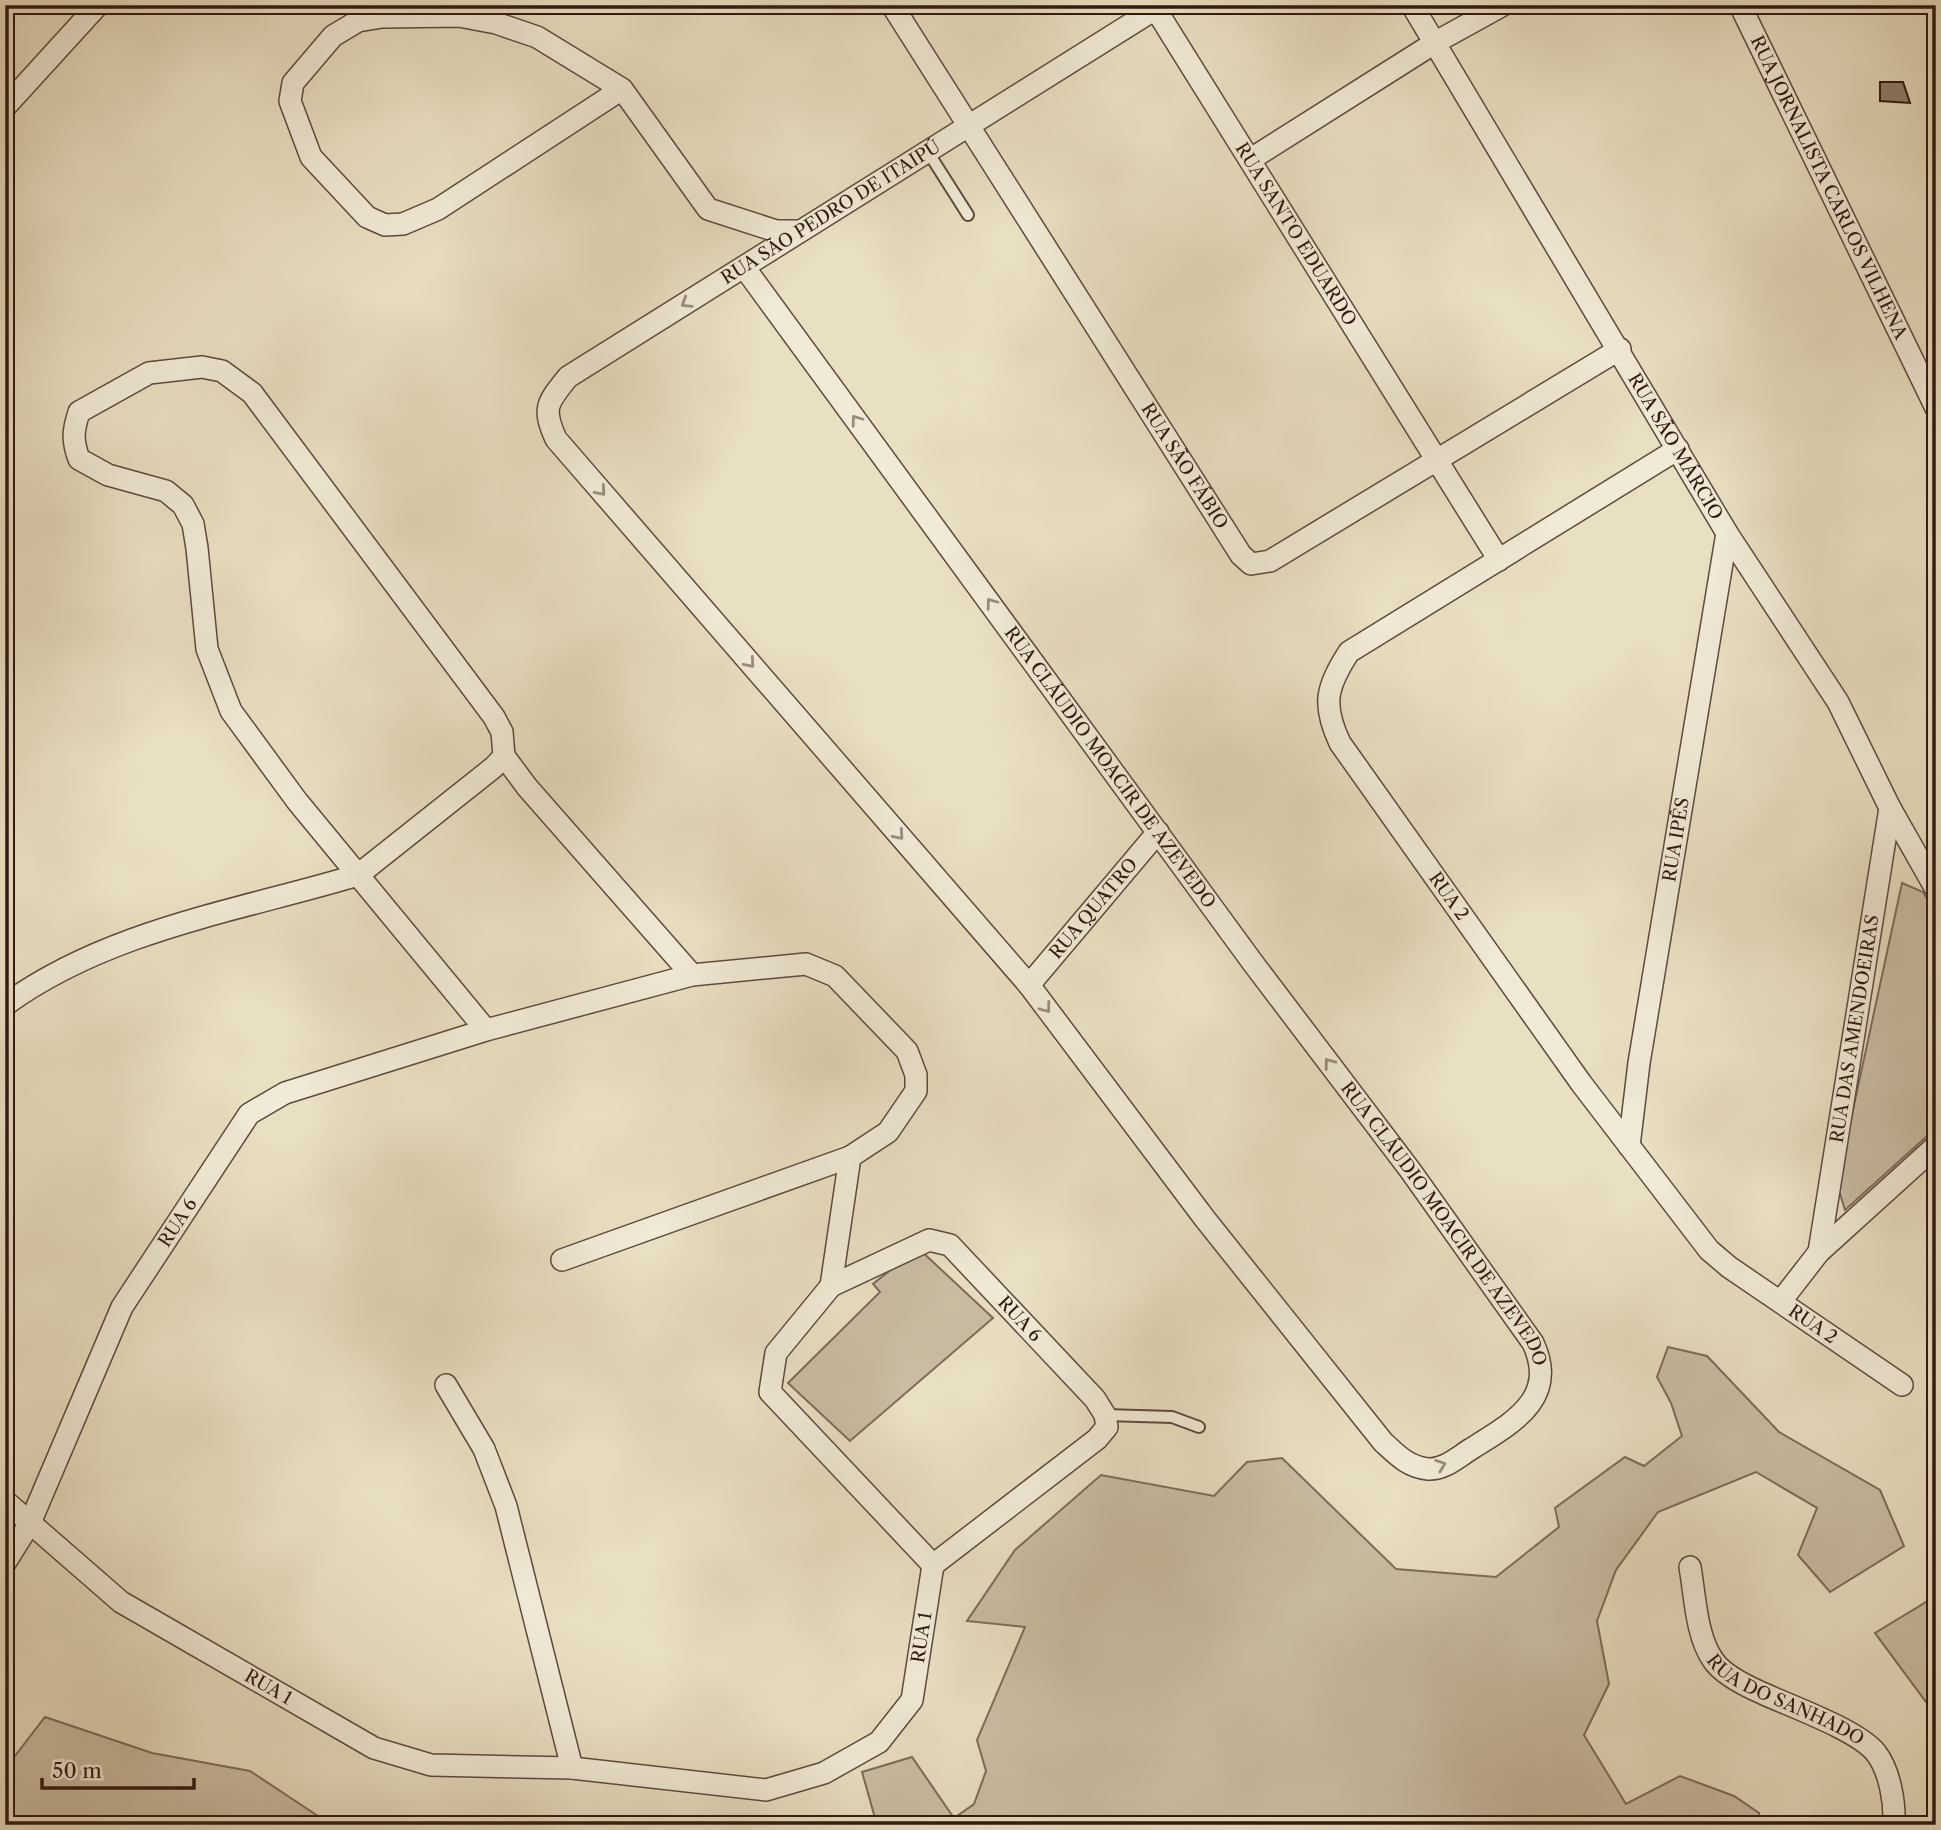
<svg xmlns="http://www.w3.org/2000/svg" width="1941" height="1830" font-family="'Libre Caslon Text',serif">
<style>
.green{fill:#cabda3;stroke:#7d6b5a;stroke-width:2}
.building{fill:#90806d;stroke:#301911;stroke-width:2}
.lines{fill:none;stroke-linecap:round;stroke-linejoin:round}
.service-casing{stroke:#5e4a3d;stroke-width:14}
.minor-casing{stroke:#5e4a3d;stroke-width:24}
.service{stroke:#f1ead7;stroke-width:10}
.minor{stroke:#f1ead7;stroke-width:21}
.oneway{stroke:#9a8c7e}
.labels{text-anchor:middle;stroke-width:7;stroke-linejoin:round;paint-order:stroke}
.street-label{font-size:18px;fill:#301911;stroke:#f1ead7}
</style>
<rect width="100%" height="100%" fill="#e9dfc1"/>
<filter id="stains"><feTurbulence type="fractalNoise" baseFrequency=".00286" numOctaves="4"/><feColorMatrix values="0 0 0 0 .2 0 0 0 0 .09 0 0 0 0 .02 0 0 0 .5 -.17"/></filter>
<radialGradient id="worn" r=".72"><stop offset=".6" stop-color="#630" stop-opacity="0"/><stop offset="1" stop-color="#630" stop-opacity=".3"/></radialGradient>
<path class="green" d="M1902,883L1923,892L1936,913V1128L1845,1210L1837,1184Z
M918,1248L993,1318L850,1441L788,1383L880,1292L873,1284Z
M1668,1347L1707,1356L1779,1432L1880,1490L1904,1546L1830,1592L1798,1555L1817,1508L1756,1472L1658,1512L1616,1570L1597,1621L1609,1684L1584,1735L1626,1804L1680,1776L1734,1796L1759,1813L1758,1825H877L862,1772L912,1757L954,1818L974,1804L986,1771L977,1740L1025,1627L967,1621L1015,1550L1101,1475L1214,1496L1247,1462L1282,1458L1396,1569L1496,1577L1559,1527L1555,1508L1625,1457L1644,1466L1682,1436L1671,1403L1657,1377Z
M1936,1596V1701L1929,1706L1875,1633Z
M45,1717L152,1753L250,1771L318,1816L320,1825H5V1769Z"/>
<path class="building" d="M1880,82H1903L1910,103L1880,101Z"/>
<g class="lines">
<defs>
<path id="service" d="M695,6L696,5
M928,152L968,215
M1105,1415L1172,1417L1199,1427"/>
<g id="minor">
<path id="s1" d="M892,5L1241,555L1251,564L1270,561L1620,349"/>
<path id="s2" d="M1153,5L1499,560"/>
<path id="s3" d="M1412,5L1727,533L1838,702L1890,808L1936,889"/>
<path id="s4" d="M1740,5L1936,408"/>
<path d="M622,89L438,209L403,224L385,225L367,217L311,157L290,101L293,83L333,36L358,21L382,17L459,16L496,23L537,37L622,89L708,209L776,231H797"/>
<path d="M5,107L98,5"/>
<path d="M1251,159L1436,42L1503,5"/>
<path id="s5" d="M744,267L1253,963L1410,1170L1533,1343C1559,1399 1512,1423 1471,1449C1458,1457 1444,1470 1428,1469C1408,1467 1397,1455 1383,1442L1205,1219L1029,985L556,439C542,408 547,403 568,377L1155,9"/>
<path d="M202,367L222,371L252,393L494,717L502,732L504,756L494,767L358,875L297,801L231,711L207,649L197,548L193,524L183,505L166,491L108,475L79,459C72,440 73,431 79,412L149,373Z"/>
<path id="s6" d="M1678,449L1349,652C1326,687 1322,705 1340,743L1581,1083L1709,1250L1729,1267L1902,1385"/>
<path d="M504,756L527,787L692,975"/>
<path id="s7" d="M1029,985L1158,832"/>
<path d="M5,1005C108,930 238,911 358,875L486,1030"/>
<path id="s8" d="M1629,1146L1639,1063L1727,533"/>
<path id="s9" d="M1819,1252L1890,808"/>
<path d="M562,1260L850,1157"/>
<path d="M1781,1301L1819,1252L1936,1146"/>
<path d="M446,1385L484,1449L506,1506L572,1768"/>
<path id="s10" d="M5,1501L121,1602L374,1748L431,1765L572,1768L766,1790L824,1773L879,1742L912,1700L933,1565L770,1392L776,1353L831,1286"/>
<path id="s11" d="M5,1563L30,1523L122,1307L249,1114L285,1093L486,1030L692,975L806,964L835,976L907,1051L916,1075V1091L888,1132L850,1157L831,1286L929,1240L950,1245L1095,1399L1105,1415L1107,1427L1097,1439L933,1565"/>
<path id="s12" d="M1690,1567C1695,1595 1696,1636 1713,1660C1723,1675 1746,1686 1762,1693C1790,1706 1858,1730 1876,1753C1890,1771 1895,1803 1894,1825"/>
</g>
</defs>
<use href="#service" class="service-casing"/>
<use href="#minor" class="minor-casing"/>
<use href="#service" class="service"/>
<use href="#minor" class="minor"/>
</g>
<defs><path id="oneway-chevron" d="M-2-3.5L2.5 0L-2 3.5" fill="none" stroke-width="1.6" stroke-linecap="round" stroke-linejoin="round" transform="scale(1.75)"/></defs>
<g class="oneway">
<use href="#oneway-chevron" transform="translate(686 303) rotate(148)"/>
<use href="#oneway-chevron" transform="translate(856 420) rotate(-126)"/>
<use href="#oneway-chevron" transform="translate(601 491) rotate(49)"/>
<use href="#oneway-chevron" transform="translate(991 603) rotate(-126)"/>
<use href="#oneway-chevron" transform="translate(750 663) rotate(49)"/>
<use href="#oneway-chevron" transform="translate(899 835) rotate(49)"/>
<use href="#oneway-chevron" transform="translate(1046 1008) rotate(53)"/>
<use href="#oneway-chevron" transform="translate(1329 1063) rotate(-127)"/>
<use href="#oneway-chevron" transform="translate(1441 1465) rotate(-20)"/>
</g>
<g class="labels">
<g class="street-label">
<text dy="6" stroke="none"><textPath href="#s4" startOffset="203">RUA JORNALISTA CARLOS VILHENA</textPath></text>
<text dy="6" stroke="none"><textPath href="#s5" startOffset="3255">RUA SÃO PEDRO DE ITAIPÚ</textPath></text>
<text dy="6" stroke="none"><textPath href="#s2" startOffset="270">RUA SANTO EDUARDO</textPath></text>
<text dy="6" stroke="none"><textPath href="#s3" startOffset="514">RUA SÃO MÁRCIO</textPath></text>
<text dy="6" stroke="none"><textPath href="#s1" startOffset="546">RUA SÃO FÁBIO</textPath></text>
<text dy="6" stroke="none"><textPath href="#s5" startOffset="620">RUA CLÁUDIO MOACIR DE AZEVEDO</textPath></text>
<text dy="6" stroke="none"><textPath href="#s8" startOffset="310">RUA IPÊS</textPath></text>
<text dy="6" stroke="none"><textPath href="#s6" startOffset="672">RUA 2</textPath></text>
<text dy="6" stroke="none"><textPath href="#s7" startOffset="100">RUA QUATRO</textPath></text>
<text dy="6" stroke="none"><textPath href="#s9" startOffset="226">RUA DAS AMENDOEIRAS</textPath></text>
<text dy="6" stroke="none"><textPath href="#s11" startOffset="383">RUA 6</textPath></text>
<text dy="6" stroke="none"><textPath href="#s5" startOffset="1186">RUA CLÁUDIO MOACIR DE AZEVEDO</textPath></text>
<text dy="6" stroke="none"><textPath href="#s11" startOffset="1727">RUA 6</textPath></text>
<text dy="6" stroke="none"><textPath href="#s6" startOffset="1239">RUA 2</textPath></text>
<text dy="6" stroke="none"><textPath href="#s10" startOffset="1082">RUA 1</textPath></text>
<text dy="6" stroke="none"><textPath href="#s10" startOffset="324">RUA 1</textPath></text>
<text dy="6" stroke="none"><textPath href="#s12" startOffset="180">RUA DO SANHADO</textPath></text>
</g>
</g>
<rect width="1941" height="1830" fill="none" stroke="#e9dfc1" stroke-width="28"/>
<rect x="7" y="7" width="1927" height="1816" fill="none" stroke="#301911" stroke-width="3.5"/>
<rect x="14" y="14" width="1913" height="1802" fill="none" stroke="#301911" stroke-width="2"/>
<path d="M42 1778v10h152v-10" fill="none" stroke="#301911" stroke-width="3.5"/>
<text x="52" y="1778" font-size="21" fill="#301911" stroke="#f1ead7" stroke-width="5" paint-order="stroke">50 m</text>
<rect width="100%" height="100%" filter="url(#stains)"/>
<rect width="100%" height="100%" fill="url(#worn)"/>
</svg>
